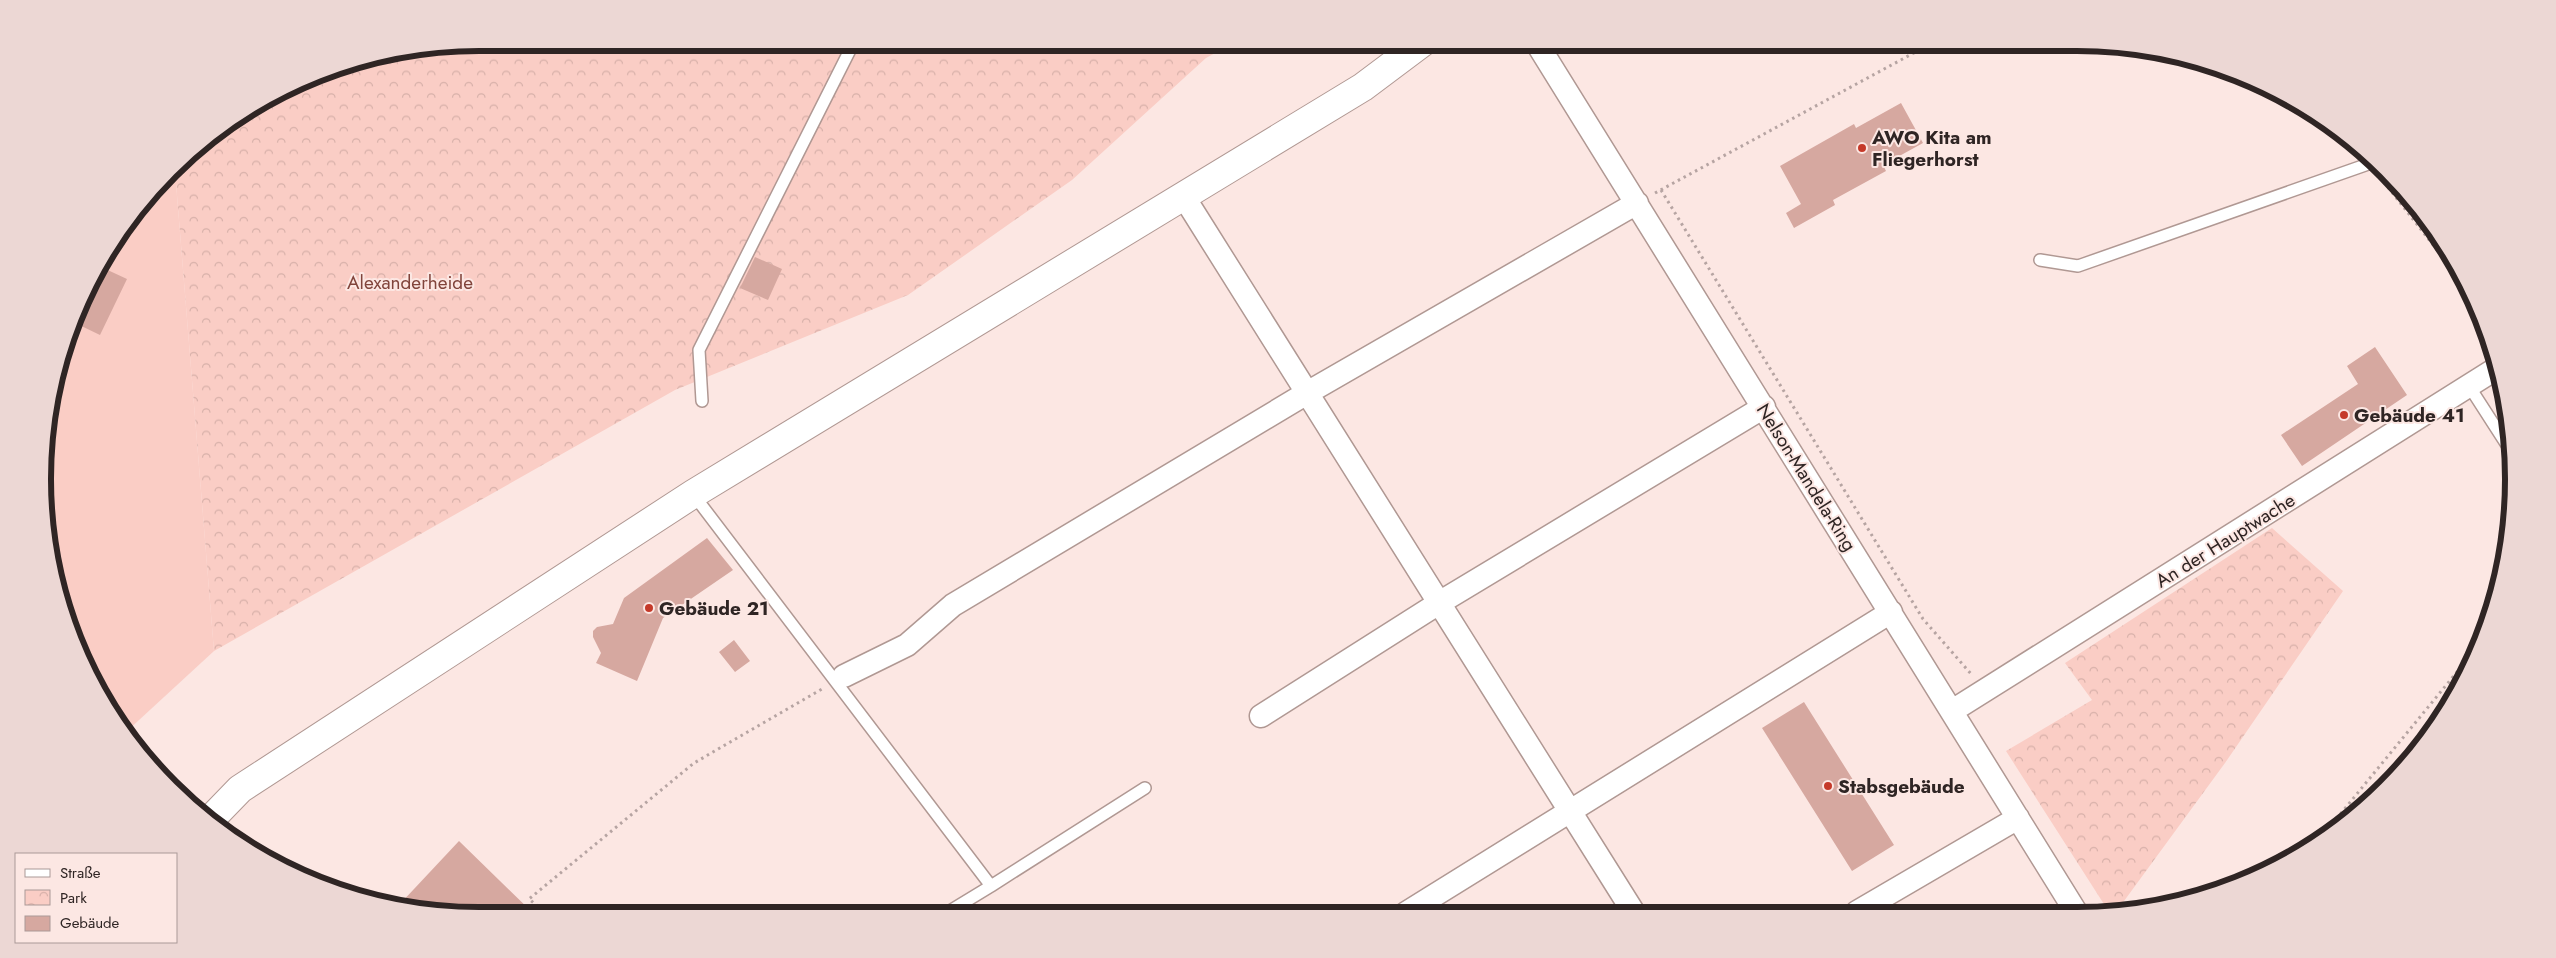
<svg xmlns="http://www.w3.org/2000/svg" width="2556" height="958" font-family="Jost,sans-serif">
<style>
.green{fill:#facdc5}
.park{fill:url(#park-crowns)}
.building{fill:#d6a8a0}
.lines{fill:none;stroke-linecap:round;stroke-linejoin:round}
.lane-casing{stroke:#b09893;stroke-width:14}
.street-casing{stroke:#b09893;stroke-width:25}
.secondary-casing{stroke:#b09893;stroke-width:30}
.path{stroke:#b6a4a2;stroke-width:3;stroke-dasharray:2.5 4;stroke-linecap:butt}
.lane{stroke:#fff;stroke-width:11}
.street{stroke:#fff;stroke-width:22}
.secondary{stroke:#fff;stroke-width:28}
.poi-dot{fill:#c53929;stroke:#fce7e3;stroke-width:2}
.labels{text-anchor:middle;stroke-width:4;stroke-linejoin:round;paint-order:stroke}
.poi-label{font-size:19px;font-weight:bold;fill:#2f2524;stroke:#fce7e3;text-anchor:start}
.park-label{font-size:19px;fill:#81443b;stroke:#fce7e3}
.street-label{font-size:19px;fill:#2f2524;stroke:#fce7e3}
.rim{fill:none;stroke:#2f2524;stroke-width:6}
</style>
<defs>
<pattern id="park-crowns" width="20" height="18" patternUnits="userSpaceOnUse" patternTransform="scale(1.25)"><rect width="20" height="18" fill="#facdc5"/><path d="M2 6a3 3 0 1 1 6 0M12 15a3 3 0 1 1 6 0" fill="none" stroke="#d7b0a9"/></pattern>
</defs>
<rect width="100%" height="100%" fill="#fce7e3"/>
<path class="green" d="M175,171L214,651L126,732L116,721L76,646L51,564L46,422L66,339L101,261Z"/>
<path class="park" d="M479,43H1234L1206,58L1072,180L908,295L675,390L214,651L175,171L191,151L261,101L338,66Z
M2272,528L2343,591L2225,763L2116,912H2109L2006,751L2092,700L2065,663Z"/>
<path class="building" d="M1901,103L1923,143L1883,165L1886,171L1833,200L1835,205L1794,228L1786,213L1801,204L1780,166L1854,124L1856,128Z
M755,257L782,269L768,300L740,288Z
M99,266L127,279L100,335L73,322Z
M2375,347L2407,395L2302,466L2281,435L2358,384L2347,366Z
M707,538L733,570L663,618L637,681L596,663L601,653L593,637V631L597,627L613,624L624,598Z
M734,640L750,661L735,672L719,652Z
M1804,702L1894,845L1852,871L1762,728Z
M459,841L535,915L479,916L399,905Z"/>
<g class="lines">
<defs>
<path id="lane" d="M2040,260L2078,266L2374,162
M2469,386L2507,445
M702,401L699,350L854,42
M693,494L991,886L1145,788
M945,914L991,886"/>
<path id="street" d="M1536,42L2076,912
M1184,197L1634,913
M844,676L907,645L953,605L1307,393L1637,203
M1952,711L2497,368
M1261,716L1439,603L1764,407
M1857,912L2018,818
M1406,913L1891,612"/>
<path id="secondary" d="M209,821L240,789L693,494L1363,87L1423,42"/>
</defs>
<use href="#lane" class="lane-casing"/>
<use href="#street" class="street-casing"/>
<use href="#secondary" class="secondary-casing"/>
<path class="path" d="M2331,126L2357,152
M2380,177L2448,264L2479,313
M1661,190L1923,619L1972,675
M1655,193L1934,42
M2451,270L2457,266
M2324,834L2475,650
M548,915L529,899L694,763L822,689"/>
<use href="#lane" class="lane"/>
<use href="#street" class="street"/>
<use href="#secondary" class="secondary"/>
</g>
<g class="poi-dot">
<circle cx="1862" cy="148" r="5"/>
<circle cx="2344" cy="415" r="5"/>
<circle cx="649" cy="608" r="5"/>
<circle cx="1828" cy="786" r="5"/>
</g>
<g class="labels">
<g class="poi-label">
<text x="1872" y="144">AWO Kita am<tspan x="1872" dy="22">Fliegerhorst</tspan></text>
<text x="2354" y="422">Gebäude 41</text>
<text x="659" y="615">Gebäude 21</text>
<text x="1838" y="793">Stabsgebäude</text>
</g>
<g class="park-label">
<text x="410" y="289">Alexanderheide</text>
</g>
<g class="street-label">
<text transform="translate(1807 477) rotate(58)" y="7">Nelson-Mandela-Ring</text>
<text transform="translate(2225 540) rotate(-32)" y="7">An der Hauptwache</text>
</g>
</g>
<path d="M0 0H2556V958H0ZM479 51H2077A428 428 0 0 1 2505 479V479A428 428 0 0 1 2077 907H479A428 428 0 0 1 51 479V479A428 428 0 0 1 479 51Z" fill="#ecd7d4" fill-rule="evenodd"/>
<path class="rim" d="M479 51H2077A428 428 0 0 1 2505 479V479A428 428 0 0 1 2077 907H479A428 428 0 0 1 51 479V479A428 428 0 0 1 479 51Z"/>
<rect x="15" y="853" width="162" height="90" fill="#fce7e3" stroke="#aa9997"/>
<rect x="25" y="869" width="25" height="8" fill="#ffffff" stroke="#aa9997"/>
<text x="60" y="878" font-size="15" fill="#2f2524">Straße</text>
<rect x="25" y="890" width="25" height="15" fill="url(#park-crowns)" stroke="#aa9997"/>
<text x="60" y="903" font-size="15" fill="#2f2524">Park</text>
<rect x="25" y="916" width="25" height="15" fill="#d6a8a0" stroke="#aa9997"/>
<text x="60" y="928" font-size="15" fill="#2f2524">Gebäude</text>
</svg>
